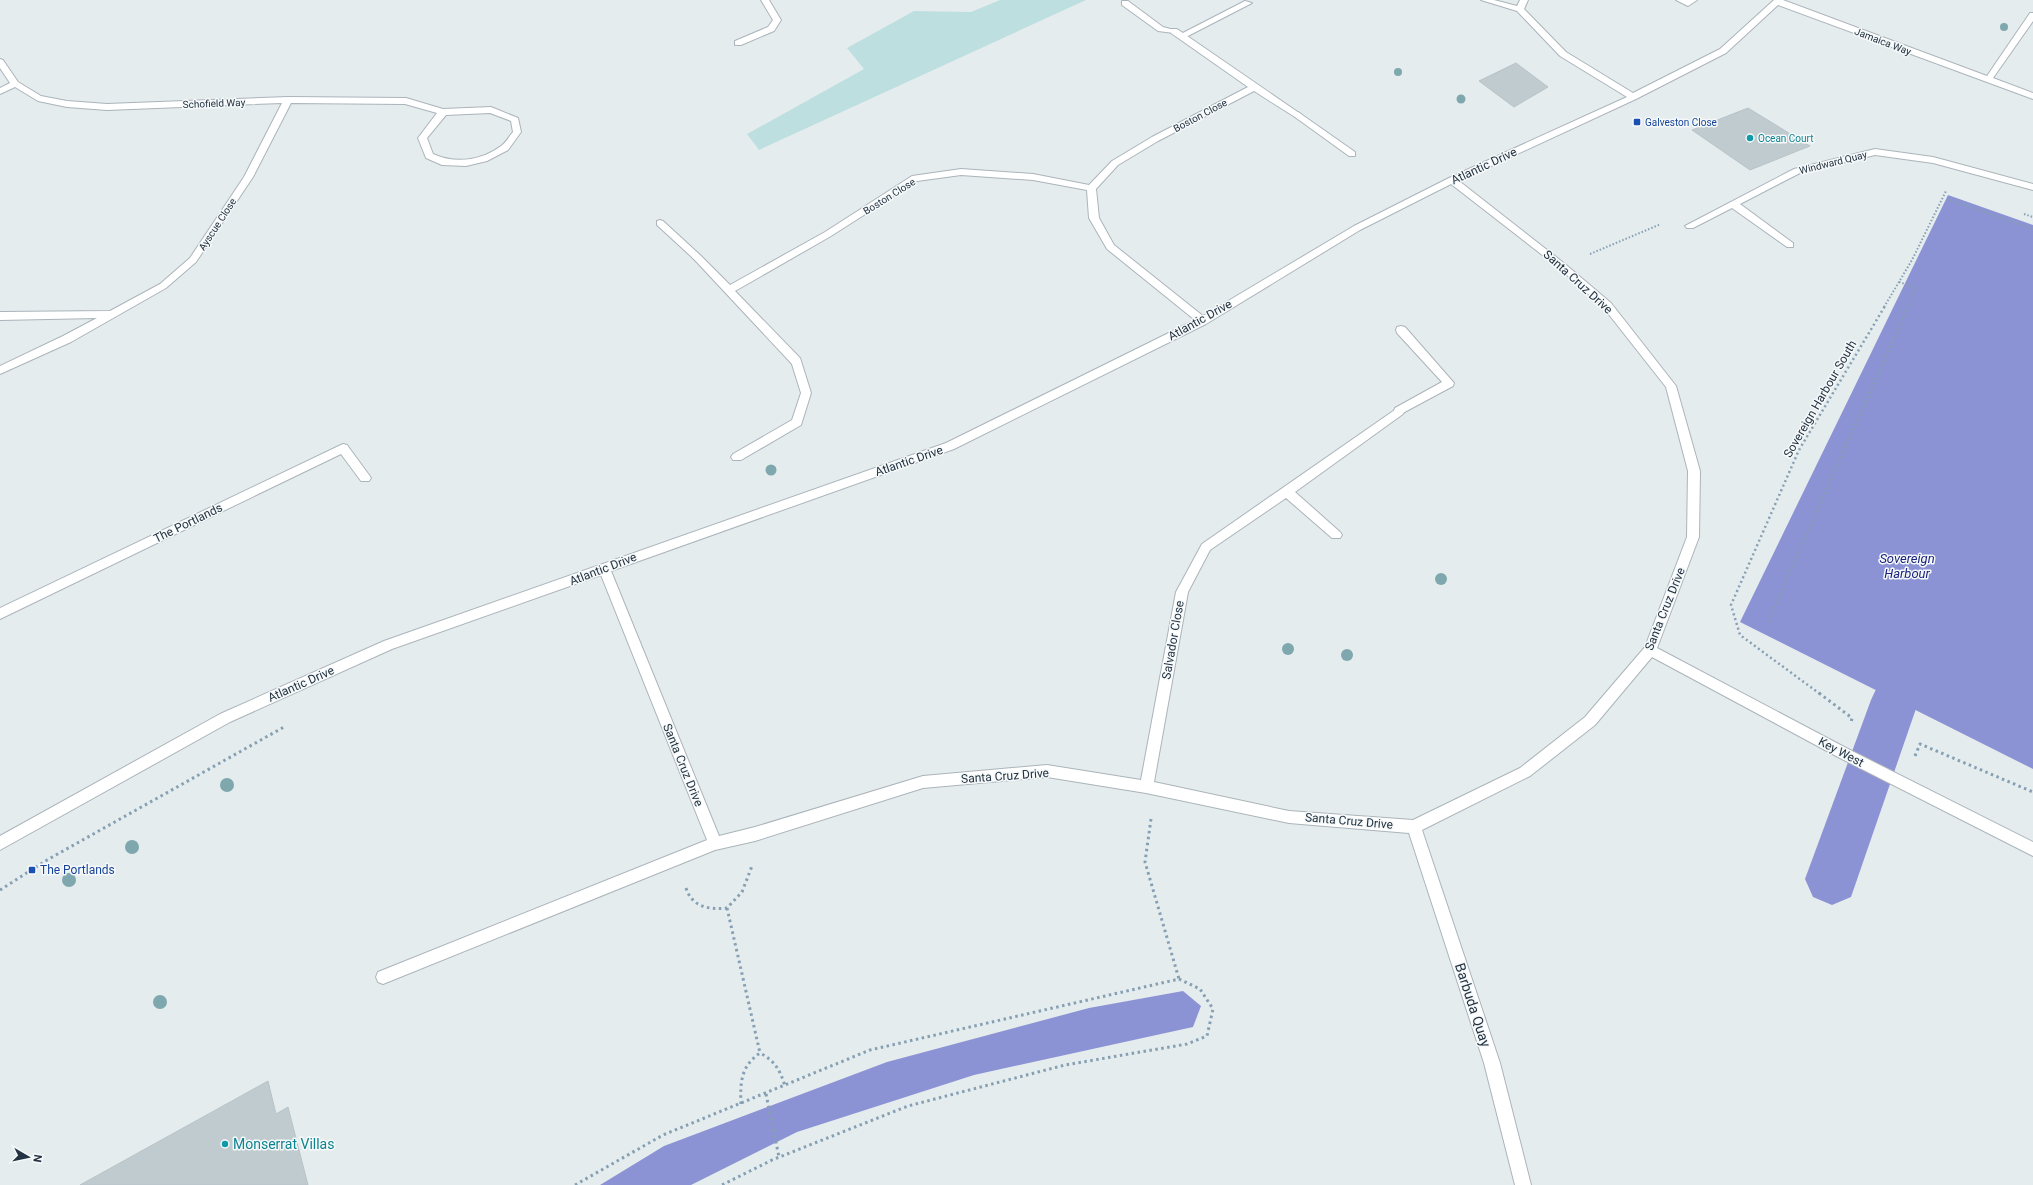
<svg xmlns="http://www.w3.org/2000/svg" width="2033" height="1185" font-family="Roboto,sans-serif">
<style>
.green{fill:#bedfe0}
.water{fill:#8c93d4}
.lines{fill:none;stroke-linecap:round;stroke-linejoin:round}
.canal{fill:#8c93d4;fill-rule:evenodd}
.building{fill:#c0cbcf;stroke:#b7c3c8}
.lane-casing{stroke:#abb4ba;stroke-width:2}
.street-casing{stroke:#abb4ba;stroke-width:2}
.path-far2{stroke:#859fb3;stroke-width:2;stroke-dasharray:1.5 2;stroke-linecap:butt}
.path-far1{stroke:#859fb3;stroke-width:2.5;stroke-dasharray:2 3;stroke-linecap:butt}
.path{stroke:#859fb3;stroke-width:3;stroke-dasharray:2.5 3.5;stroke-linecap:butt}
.lane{fill:#fff;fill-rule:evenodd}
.street{fill:#fff;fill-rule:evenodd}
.tree{fill:#7fa7ae}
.transit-dot{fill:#1a4fb4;stroke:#f6f9fa;stroke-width:1.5}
.culture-dot{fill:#0f9aa8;stroke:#f6f9fa;stroke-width:1.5}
.labels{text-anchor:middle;stroke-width:3;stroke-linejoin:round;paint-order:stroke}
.far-street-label{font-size:10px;fill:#233341;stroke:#f6f9fa}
.far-transit-label{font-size:10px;fill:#164399;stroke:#f6f9fa;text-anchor:start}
.far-culture-label{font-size:10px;fill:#0d838f;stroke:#f6f9fa;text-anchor:start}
.street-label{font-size:12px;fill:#233341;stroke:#f6f9fa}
.transit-label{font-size:12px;fill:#164399;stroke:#f6f9fa;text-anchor:start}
.water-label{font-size:13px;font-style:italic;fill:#1b237f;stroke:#f6f9fa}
.near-street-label{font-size:14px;fill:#233341;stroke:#f6f9fa}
.near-culture-label{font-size:14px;fill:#0d838f;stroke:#f6f9fa;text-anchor:start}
</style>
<rect width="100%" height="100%" fill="#e5ecee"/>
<path class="green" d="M1000,0H1086L759,150L747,134L864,69L847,48L914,11L971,12Z"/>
<path class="water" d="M1948,195L2033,225V769L1740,622Z
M1183,991L1201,1006L1193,1027L974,1075L797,1132L691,1185H600L664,1146L887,1062L1089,1008Z"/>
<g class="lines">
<path class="canal" d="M1895,678L1912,685L1919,700L1851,897L1832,905L1813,897L1805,879L1871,700L1878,685Z"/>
</g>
<path class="building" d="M1516,63L1548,87L1514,107L1479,81Z
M1748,108L1810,146L1750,170L1692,130Z
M268,1081L276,1114L288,1107L308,1185H80Z"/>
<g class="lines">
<defs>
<path id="lane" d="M1122,1H1128L1163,27L1178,31L1174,33L1158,31L1122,5Z
M1245,1L1252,3L1184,38L1177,36Z
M1298,112L1355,152V156H1349L1295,117V113Z
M660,220L663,221L700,255V259H694L657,225V221Z
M1401,326L1405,327L1454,383L1453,386L1399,415L1394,411L1395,408L1442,382L1397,333L1396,330L1397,327Z
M796,357L801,361L811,393L801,425L741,460H733L731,457L733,454L792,420L801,393L791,361Z"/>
<path id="street" d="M761,0H769L781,20L774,31L741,45H735V41L768,27L773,20Z
M1481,0H1494L1517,6L1520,0H1528L1524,9L1566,52L1633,93L1720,49L1774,0H1783L1987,76L2030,13H2033V21L1993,78L2033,93V99L1778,5L1726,53L1636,99L1459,181L1565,264L1611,303L1676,386L1700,471L1699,537L1657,648L1848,749L2033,842V856L1838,757L1652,657L1595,725L1530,776L1422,830L1500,1063L1531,1185H1515L1484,1063L1409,833L1289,823L1146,793L1047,777L923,788L755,841L715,850L383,984L378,982L376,977L378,972L707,840L601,575L392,649L230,722L0,850V836L220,714L384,641L946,443L1195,320L1107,249L1089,218L1087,190L1033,180L961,175L917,181L831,236L735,291L800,358L801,361L800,364H792L692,257L697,254L700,255L730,285L825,232L912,176L961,169L1033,174L1089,185L1112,161L1152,137L1248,87L1171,33V29H1177L1302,115L1301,117H1295L1254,91L1158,141L1118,165L1096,189L1099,218L1114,245L1203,316L1354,226L1449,178L1627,97L1560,56L1517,11ZM1451,184L1559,268L1603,307L1666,387L1688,471L1687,537L1645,647L1585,717L1520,768L1413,820L1289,811L1154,782L1188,592L1210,550L1286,498L1332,538H1340L1342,535L1340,532L1295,492L1403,414L1404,411L1399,407L1202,544L1176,592L1141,780L1047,765L923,776L755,827L719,836L611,571L954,449L1206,324L1360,230Z
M1676,0H1697L1688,6Z
M0,59L3,60L18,82L41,96L67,101L107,104L288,97L406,98L443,109L491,107L518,118L521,132L508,150L487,161L466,166L442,165L426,158L418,138L437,113L405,104L291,103L253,177L196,262L166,288L71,342L0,374V366L63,336L97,318L0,320V312L110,311L160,284L190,258L244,177L282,103L107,110L67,107L38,101L15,87L0,94V88L10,83L0,68ZM490,113L511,121L513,132C509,136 506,143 501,146C481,161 455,164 433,154L427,138L446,115Z
M1875,149L1933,157L2033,184V190L1933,163L1875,155L1800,173L1740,204L1793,243V247H1787L1732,208L1693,228H1687L1685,226L1794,169Z
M343,444L347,445L369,475L371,478L369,481H361L341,454L0,619V608Z"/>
</defs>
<use href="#lane" class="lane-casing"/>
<use href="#street" class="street-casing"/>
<path class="path-far2" d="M1950,200L2033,229
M2024,214L2033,217
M1590,254L1661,224
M1899,282L1916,288L1908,307
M1884,307L1912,260L1946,191"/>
<path class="path-far1" d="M1768,622L1908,306
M1820,694L1740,635L1731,605L1799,450L1885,306"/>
<path class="path" d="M1819,693L1852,718L1851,723
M1915,756L1920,744L2033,792
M1151,819L1145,862L1179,979
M686,888C692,907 709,910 727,908L742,892L752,866
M0,890L47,860L284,727
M727,908L760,1053
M766,1094L779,1157
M741,1104C740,1082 741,1066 760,1053C775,1061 780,1070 785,1086
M575,1185L663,1135L870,1050L1179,979L1200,989L1213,1009L1207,1036L1187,1044L1065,1065L908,1106L772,1160L722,1185"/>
<use href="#lane" class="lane"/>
<use href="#street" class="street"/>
</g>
<g class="tree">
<circle cx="2004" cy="27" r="4"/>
<circle cx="1398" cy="72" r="4"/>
<circle cx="1461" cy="99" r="4.5"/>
<circle cx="771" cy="470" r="5.5"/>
<circle cx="1441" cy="579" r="6"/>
<circle cx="1288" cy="649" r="6"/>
<circle cx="1347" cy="655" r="6"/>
<circle cx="227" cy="785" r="7"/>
<circle cx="132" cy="847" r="7"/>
<circle cx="69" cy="880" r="7"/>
<circle cx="160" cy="1002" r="7"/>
</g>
<g class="transit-dot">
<rect x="1633" y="118" width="8" height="8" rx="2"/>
<rect x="28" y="866" width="8" height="8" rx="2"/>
</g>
<g class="culture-dot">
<circle cx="1750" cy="138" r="4"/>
<circle cx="225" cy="1144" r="4"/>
</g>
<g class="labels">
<g class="far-street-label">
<text transform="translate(1883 41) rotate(21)" y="4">Jamaica Way</text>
<text transform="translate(214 103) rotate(-2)" y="4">Schofield Way</text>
<text transform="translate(1200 115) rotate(-28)" y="4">Boston Close</text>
<text transform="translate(1833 162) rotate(-14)" y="4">Windward Quay</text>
<text transform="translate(889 196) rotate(-32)" y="4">Boston Close</text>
<text transform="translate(217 224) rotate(-57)" y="4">Ayscue Close</text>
</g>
<g class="far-transit-label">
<text x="1645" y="126">Galveston Close</text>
</g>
<g class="far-culture-label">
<text x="1758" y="142">Ocean Court</text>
</g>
<g class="street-label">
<text transform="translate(1484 166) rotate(-25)" y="4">Atlantic Drive</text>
<text transform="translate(1578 282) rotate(42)" y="4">Santa Cruz Drive</text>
<text transform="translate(1200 320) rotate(-29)" y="4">Atlantic Drive</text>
<text transform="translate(1820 399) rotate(-60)" y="4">Sovereign Harbour South</text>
<text transform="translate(909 461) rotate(-19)" y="4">Atlantic Drive</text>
<text transform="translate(188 523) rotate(-26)" y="4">The Portlands</text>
<text transform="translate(603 569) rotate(-21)" y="4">Atlantic Drive</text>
<text transform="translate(1665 609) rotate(-68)" y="4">Santa Cruz Drive</text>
<text transform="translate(1173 640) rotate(-80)" y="4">Salvador Close</text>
<text transform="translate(301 684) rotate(-24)" y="4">Atlantic Drive</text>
<text transform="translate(1841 752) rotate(28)" y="4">Key West</text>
<text transform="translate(683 765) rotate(68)" y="4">Santa Cruz Drive</text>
<text transform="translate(1005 776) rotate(-4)" y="4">Santa Cruz Drive</text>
<text transform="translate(1349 821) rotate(5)" y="4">Santa Cruz Drive</text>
</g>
<g class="transit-label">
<text x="40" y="874">The Portlands</text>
</g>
<g class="water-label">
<text x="1907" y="563">Sovereign<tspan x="1907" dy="15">Harbour</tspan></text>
</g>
<g class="near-street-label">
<text transform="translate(1473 1005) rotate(72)" y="5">Barbuda Quay</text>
</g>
<g class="near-culture-label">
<text x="233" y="1149">Monserrat Villas</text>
</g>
</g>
<g transform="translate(28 1157) rotate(99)" stroke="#f6f9fa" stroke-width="3" paint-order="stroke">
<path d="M0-3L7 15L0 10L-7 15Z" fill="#233341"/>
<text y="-6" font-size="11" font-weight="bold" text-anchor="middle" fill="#233341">N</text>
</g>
</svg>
